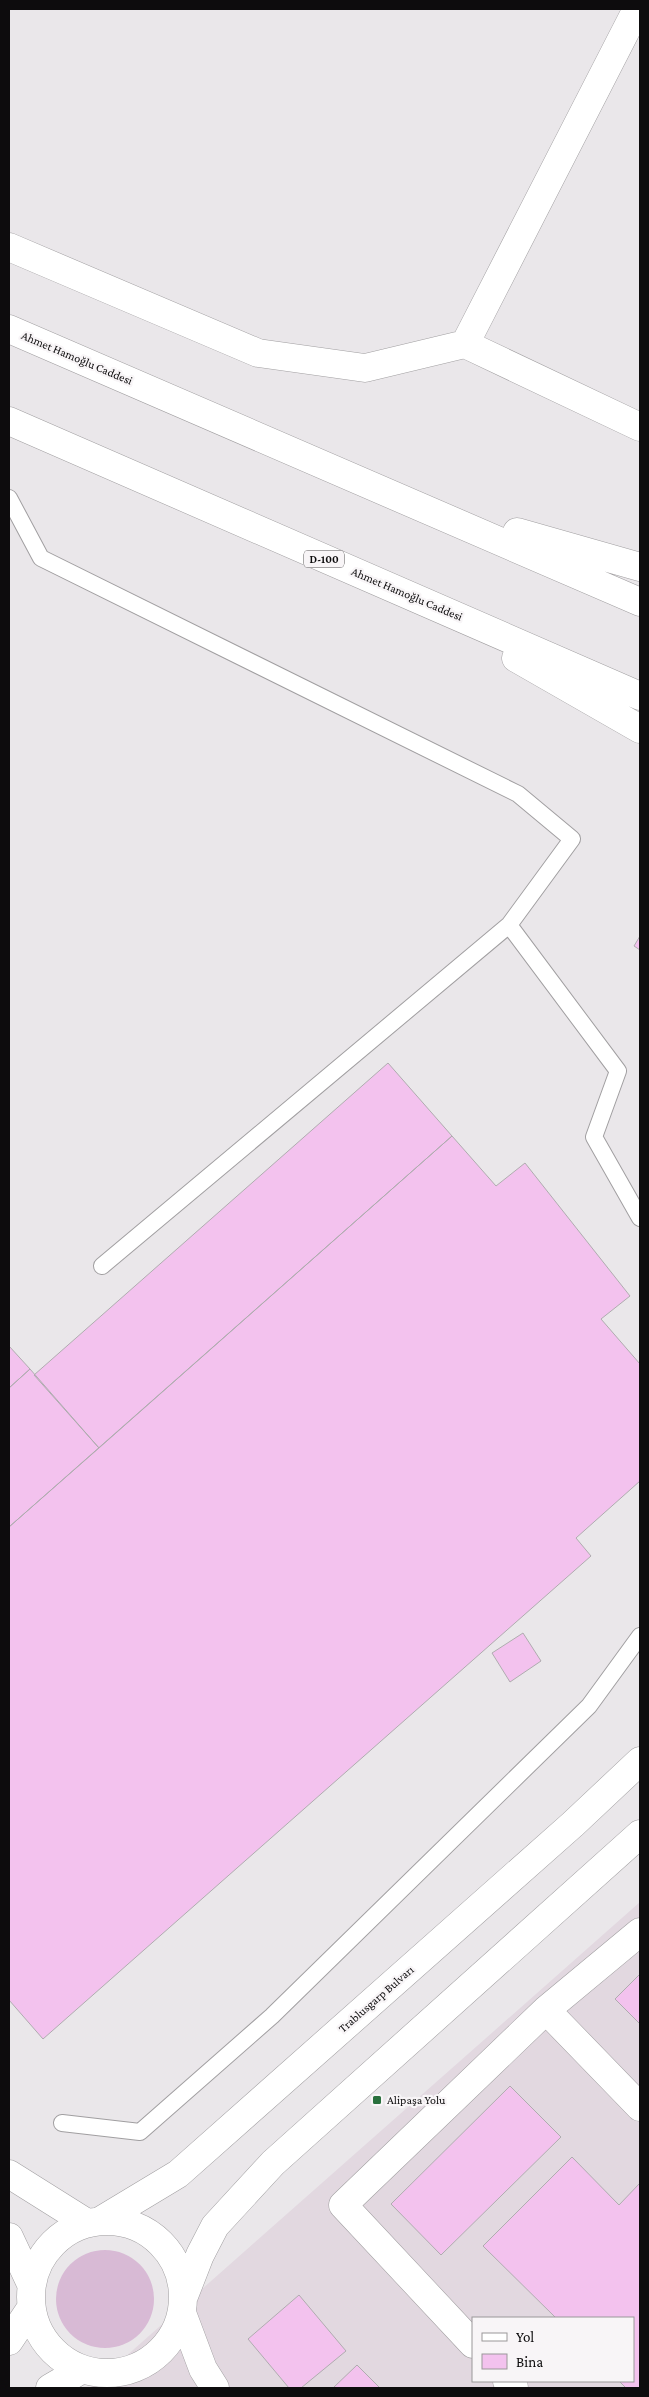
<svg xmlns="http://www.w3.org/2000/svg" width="649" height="2397" font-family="'Crimson Pro',serif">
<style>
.built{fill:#e2d8e0;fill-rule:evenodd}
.green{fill:#d8bad5}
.building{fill:#f3c2ee;stroke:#afacaf}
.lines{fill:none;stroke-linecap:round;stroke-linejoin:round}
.lane-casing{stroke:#a19fa1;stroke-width:18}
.street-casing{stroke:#a19fa1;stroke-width:29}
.secondary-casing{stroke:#a19fa1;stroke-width:29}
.highway-casing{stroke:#a19fa1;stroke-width:29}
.lane{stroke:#fff;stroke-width:16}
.street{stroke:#fff;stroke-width:28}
.secondary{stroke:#fff;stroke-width:28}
.highway{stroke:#fff;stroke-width:28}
.poi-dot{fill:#29703d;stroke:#f8f5f7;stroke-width:2}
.labels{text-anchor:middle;stroke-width:4.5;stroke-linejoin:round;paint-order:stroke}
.shield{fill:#f8f5f7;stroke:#545253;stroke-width:1}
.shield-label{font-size:11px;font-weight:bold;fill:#0d0c0d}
.street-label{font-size:12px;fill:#0d0c0d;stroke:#f8f5f7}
.poi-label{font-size:12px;fill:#0d0c0d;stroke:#f8f5f7;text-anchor:start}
</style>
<rect width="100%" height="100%" fill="#eae7ea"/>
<path class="built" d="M640,1902V2388H90ZM473,2318H633V2381H473Z"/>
<path class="green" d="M56 2299a49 49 0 1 1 98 0a49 49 0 1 1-98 0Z"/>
<path class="building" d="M640,936V950L634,946Z
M388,1063L452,1136L99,1448L34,1375Z
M452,1136L496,1186L525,1163L630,1296L601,1319L640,1364V1481L576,1538L591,1556L43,2039L9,2000V1527Z
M9,1346L30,1369L9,1388Z
M30,1369L99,1448L9,1527V1388Z
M523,1633L541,1661L510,1682L492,1653Z
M640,1974V2024L615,1999Z
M510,2086L561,2137L441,2255L391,2204Z
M572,2157L619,2205L640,2183V2388H626L619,2381H633V2318H556L483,2246Z
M299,2295L346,2351L301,2388H289L248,2339Z
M357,2365L380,2388H333Z"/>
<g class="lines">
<defs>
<path id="lane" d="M9,498L41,558L518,794L572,839L509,925L102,1266
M509,925L618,1071L594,1137L640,1218
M62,2123L140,2132L272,2016L589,1706L640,1636"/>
<path id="street" d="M9,247L258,353L365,368L465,344L640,427
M465,344L637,9
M546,2010L640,2107
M473,2344L343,2205L546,2010L640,1932
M507,2381L514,2388"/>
<path id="secondary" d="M9,2174L87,2223
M31 2297a76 76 0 1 1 152 0a76 76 0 1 1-152 0Z
M100,2221L178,2174L573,1824L640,1761
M9,2237L31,2284
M184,2296L200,2255L215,2226L273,2163L640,1834
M182,2313L203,2369L215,2388
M9,2341L31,2308
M50,2388L81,2370"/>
<path id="highway" d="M9,329L640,602
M9,421L640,696
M517,532L640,567
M516,658L640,729"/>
</defs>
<use href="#lane" class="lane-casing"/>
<use href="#street" class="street-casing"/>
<use href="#secondary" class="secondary-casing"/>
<use href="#highway" class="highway-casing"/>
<use href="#lane" class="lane"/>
<use href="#street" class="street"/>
<use href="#secondary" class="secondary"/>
<use href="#highway" class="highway"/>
</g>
<rect class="poi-dot" x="372" y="2095" width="10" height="10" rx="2.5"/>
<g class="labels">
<rect class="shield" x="304" y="550.5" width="40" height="17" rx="4"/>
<g class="shield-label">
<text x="324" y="563">D-100</text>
</g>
<g class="street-label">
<text transform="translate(77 358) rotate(23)" y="4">Ahmet Hamoğlu Caddesi</text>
<text transform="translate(407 594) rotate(23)" y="4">Ahmet Hamoğlu Caddesi</text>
<text transform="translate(376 1999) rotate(-41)" y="4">Trablusgarp Bulvarı</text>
</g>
<g class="poi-label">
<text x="387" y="2104">Alipaşa Yolu</text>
</g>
</g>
<rect width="649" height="2397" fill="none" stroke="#0d0c0d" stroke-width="20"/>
<rect x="472" y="2317" width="162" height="65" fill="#f8f5f7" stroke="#9a9899"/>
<rect x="482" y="2333" width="25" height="8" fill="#ffffff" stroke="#9a9899"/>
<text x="516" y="2342" font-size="15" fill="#0d0c0d">Yol</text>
<rect x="482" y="2354" width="25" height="15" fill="#f3c2ee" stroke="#9a9899"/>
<text x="516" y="2367" font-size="15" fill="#0d0c0d">Bina</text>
</svg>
